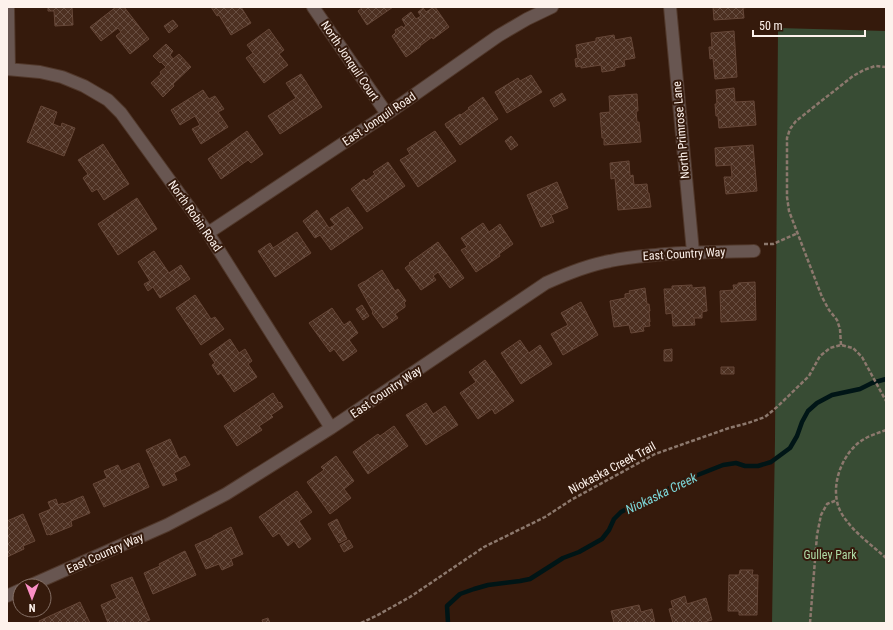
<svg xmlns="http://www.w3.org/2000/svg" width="893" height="630" font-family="'Roboto Condensed',sans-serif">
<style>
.green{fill:#384c34}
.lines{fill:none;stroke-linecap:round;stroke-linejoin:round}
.stream{stroke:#001516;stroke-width:4.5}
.building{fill:url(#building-cross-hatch);stroke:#664738}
.minor-casing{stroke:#51382b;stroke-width:14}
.path{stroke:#8c786d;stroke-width:2.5;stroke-dasharray:4 2;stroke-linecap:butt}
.minor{stroke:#685651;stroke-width:12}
.labels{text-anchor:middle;stroke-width:4;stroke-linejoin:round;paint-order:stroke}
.street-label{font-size:12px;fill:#fdf2ec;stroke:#351a0c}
.park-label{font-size:12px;fill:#afdca6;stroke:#351a0c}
.water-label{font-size:13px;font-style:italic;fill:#7cd7d9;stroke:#351a0c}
</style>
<defs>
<pattern id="building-cross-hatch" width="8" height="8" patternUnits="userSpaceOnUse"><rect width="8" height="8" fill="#4d3021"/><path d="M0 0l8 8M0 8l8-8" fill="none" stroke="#684e41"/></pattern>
</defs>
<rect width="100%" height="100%" fill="#351a0c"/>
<path class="green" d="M778,28L886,31V623H772L775,439Z"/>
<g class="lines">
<path class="stream" d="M448,623L447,606L460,594L474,589L488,585L520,581L530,579L563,558L579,552L602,539L609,530L614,519L621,512L646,499L656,496L668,489L685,480L723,465L736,463L745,466H758L771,462L790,448L797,436L802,422L808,411L817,403L832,395L860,389L872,383L886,379"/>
</g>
<path class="building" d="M48,7H72L73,25L55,26L54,11H48Z
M116,7H124L149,39L130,54L116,36L121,32L118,28L101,41L90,27Z
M211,7H241L251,23L231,35L219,15L217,16Z
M363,7H393L367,25L358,11Z
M434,7H435L449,27L433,39L432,37L420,46V47L406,57L392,36L396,32L395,30L402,26L403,28L406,26L402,19L411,12L416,19L421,16L418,12L423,8L426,12Z
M713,7H750L743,8L744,18L714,20Z
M173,20L178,26L169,33L164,26Z
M269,29L284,50L279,54L288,65L264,83L246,58L253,53L247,45Z
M734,31L737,77L715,79L713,58L710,59L709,47H712L711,33Z
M614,35L615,40L631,37L635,58L624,60L625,66L615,68V70L602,72L601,65L581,68V66L576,67L575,59L578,58L576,45L596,41V38Z
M166,44L173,51L170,55L173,59L179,54L191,67L173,84L174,86L163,97L151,83L161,74L160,72L166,67L161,62L160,63L153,56Z
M301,74L322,107L280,134L268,116L296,98L286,83Z
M531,75L542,92L507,113L495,92L518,78L520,81Z
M734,88L735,102L754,101L756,125L719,128L718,116H716L715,104H717L716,90Z
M203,90L209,99L215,96L224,109L218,112L228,127L201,144L192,129L200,125L195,116L180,125L171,110Z
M562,93L566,100L554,107L550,100Z
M637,94L638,111H636L637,122H639L641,142L604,145V138H602L600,113L610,112L609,96Z
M483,97L498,119L460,145L448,128H447L445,124L460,114L461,115L469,109L468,108Z
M41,106L57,112L53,124L61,127L62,123L75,128L64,156L27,142Z
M247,131L263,154L251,163L248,160L221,179L208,159Z
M435,131L456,161L418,187L400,160L410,154L407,149Z
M511,136L518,145L511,150L505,141Z
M103,144L129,184L104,200L97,189L92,192L83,178L88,174L78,160Z
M753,145L757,191L726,194L724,177H732L731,165L716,166L715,148Z
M629,161L630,176L633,175L634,185L647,184L648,193H649L651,207L618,210L615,178L611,179L610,163Z
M388,162L405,186L367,212L351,189L364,179L366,181L375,174L373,172Z
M557,182L568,208L551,215L554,222L541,227L527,195Z
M137,198L157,229L118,255L98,224Z
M348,207L363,228L331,250L320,235L315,238L303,221L317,210L329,228L335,225L330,219Z
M483,223L489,232L500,224L513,244L499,254L500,256L476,272L461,250L467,247L461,238Z
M297,232L311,253L275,277L258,251L270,243L273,248Z
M438,242L464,278L450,288L438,272L433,276L436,280L421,290L405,268L410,264L409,263Z
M154,251L169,273L181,265L190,279L160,298L153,287L148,291L144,284L150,281L138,262Z
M382,270L395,291L398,289L406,301L404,303L405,305V307L395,314L398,318L383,328L372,313L373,312L358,285L363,282H364Z
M755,282L756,320L721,322L720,291L734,290L733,285H738V283Z
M692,285V288L705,287L707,311L702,312V318H694L695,325L673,326L672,313L666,314L664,289H672V286Z
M645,288L647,304H649L650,311H649L650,322H649L650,326L643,327L644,331L631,333L629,325L614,327L610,301L625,298V294L630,293L629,291Z
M195,295L211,319L215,317L224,329L201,345L176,308Z
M581,302L598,335L563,355L551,334L568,325L561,313Z
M362,305L369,316L363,320L356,309Z
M332,308L344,325L350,321L358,333L349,340L357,351L343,361L334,349L330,352L309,323Z
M230,339L239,353L245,349L252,361L248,364L257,377L234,392L221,373L218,375L212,365L215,363L209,354Z
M520,340L529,353L540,345L552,364L521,384L501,353Z
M672,349V361H664V350Z
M485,360L514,401L495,414L492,409L478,419L460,393L476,382L469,372Z
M721,367H734V374H721Z
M273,393L279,403L280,402L283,407L271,415L273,417L259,426L262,430L237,446L224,426Z
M426,403L433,414L445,406L458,425L426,445L406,415Z
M394,426L408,446L368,474L353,452L378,434L380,436Z
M170,439L179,459L185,456L190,465L174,473L177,480L163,486L146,450Z
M336,456L354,481L344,489L351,498L330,514L307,482L324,470L321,467Z
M139,463L149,487L104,507L93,484L107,478L104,471L118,465L121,471Z
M297,491L312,512L299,521L311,539L299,548L294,541L288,546L279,533L273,537L259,517Z
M83,496L90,513L71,521L72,526L50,535L49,534L47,535L39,514L51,509L48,502L56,499L58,505L63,503L64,504Z
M23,514L35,541L23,546L24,549L7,557V521Z
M337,519L347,539L339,543L328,524Z
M231,527L243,554L231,559L233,565L222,570L219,564L206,569L195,545L213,537V536Z
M349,540L353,547L344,552L340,545Z
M185,551L196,575L153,594L144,573L160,566L159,564Z
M740,570H753L752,575H758L757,615H739V611H728L729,575H739Z
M132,577L150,620L144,622L145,623H124V622L122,623H108L101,605L117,598L111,585Z
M685,596L687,604L706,598L712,620L700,623H673L669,609L673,608L671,601Z
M80,602L90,623H40L39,621Z
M639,605L641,612L652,609L655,623H614L611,611Z
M268,618L270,623H263L262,620Z"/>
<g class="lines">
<defs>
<path id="minor" d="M8,7L9,69
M313,7L387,114
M670,7L693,252
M7,69L40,72L62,77L84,86L108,100L121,113L208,233L331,428
M208,233L387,114L498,36L527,19L552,7
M29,586L167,525L226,494L331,428L546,283C566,274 588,265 610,261C628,257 646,256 665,254C695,252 724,252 754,251
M7,596L20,590"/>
</defs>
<use href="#minor" class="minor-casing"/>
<path class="path" d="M764,244H773L798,233
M841,345L840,329L837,320L829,310L822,297L789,211L787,197V138L790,129L796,121L853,76L864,70L875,66L886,67
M886,430C875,434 862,438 854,447C841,460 833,483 837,501C838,508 842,515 846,520C857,535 873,546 886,558
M361,623L376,616L410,597L484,547L545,517L571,500L655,454L729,428L748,423L765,417L777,407L809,376L820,356L830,348L841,345L853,348L862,357L886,401
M810,623L817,535L821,515L827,504L837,500"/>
<use href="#minor" class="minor"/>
</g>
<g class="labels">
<g class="street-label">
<text transform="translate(350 61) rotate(56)" y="4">North Jonquil Court</text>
<text transform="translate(379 119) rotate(-34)" y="4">East Jonquil Road</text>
<text transform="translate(681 130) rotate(-95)" y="4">North Primrose Lane</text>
<text transform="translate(195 216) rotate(55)" y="4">North Robin Road</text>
<text transform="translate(684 254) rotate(-3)" y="4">East Country Way</text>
<text transform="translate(386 392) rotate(-34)" y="4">East Country Way</text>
<text transform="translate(612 468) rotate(-28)" y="4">Niokaska Creek Trail</text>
<text transform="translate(105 553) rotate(-24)" y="4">East Country Way</text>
</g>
<g class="park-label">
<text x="830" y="559">Gulley Park</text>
</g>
<g class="water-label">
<text transform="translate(661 493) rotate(-26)" y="5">Niokaska Creek</text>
</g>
</g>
<rect width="893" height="630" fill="none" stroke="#fdf2ec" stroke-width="16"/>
<g transform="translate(32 598) rotate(180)"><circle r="19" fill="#351a0c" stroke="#857066"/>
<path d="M0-3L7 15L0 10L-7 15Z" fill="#fb8fc5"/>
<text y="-6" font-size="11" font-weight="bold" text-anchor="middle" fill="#fdf2ec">N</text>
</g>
<path d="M753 30v6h112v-6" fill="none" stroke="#fdf2ec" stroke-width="2"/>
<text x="759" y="30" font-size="12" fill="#fdf2ec" stroke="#351a0c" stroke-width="3" paint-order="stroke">50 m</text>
</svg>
